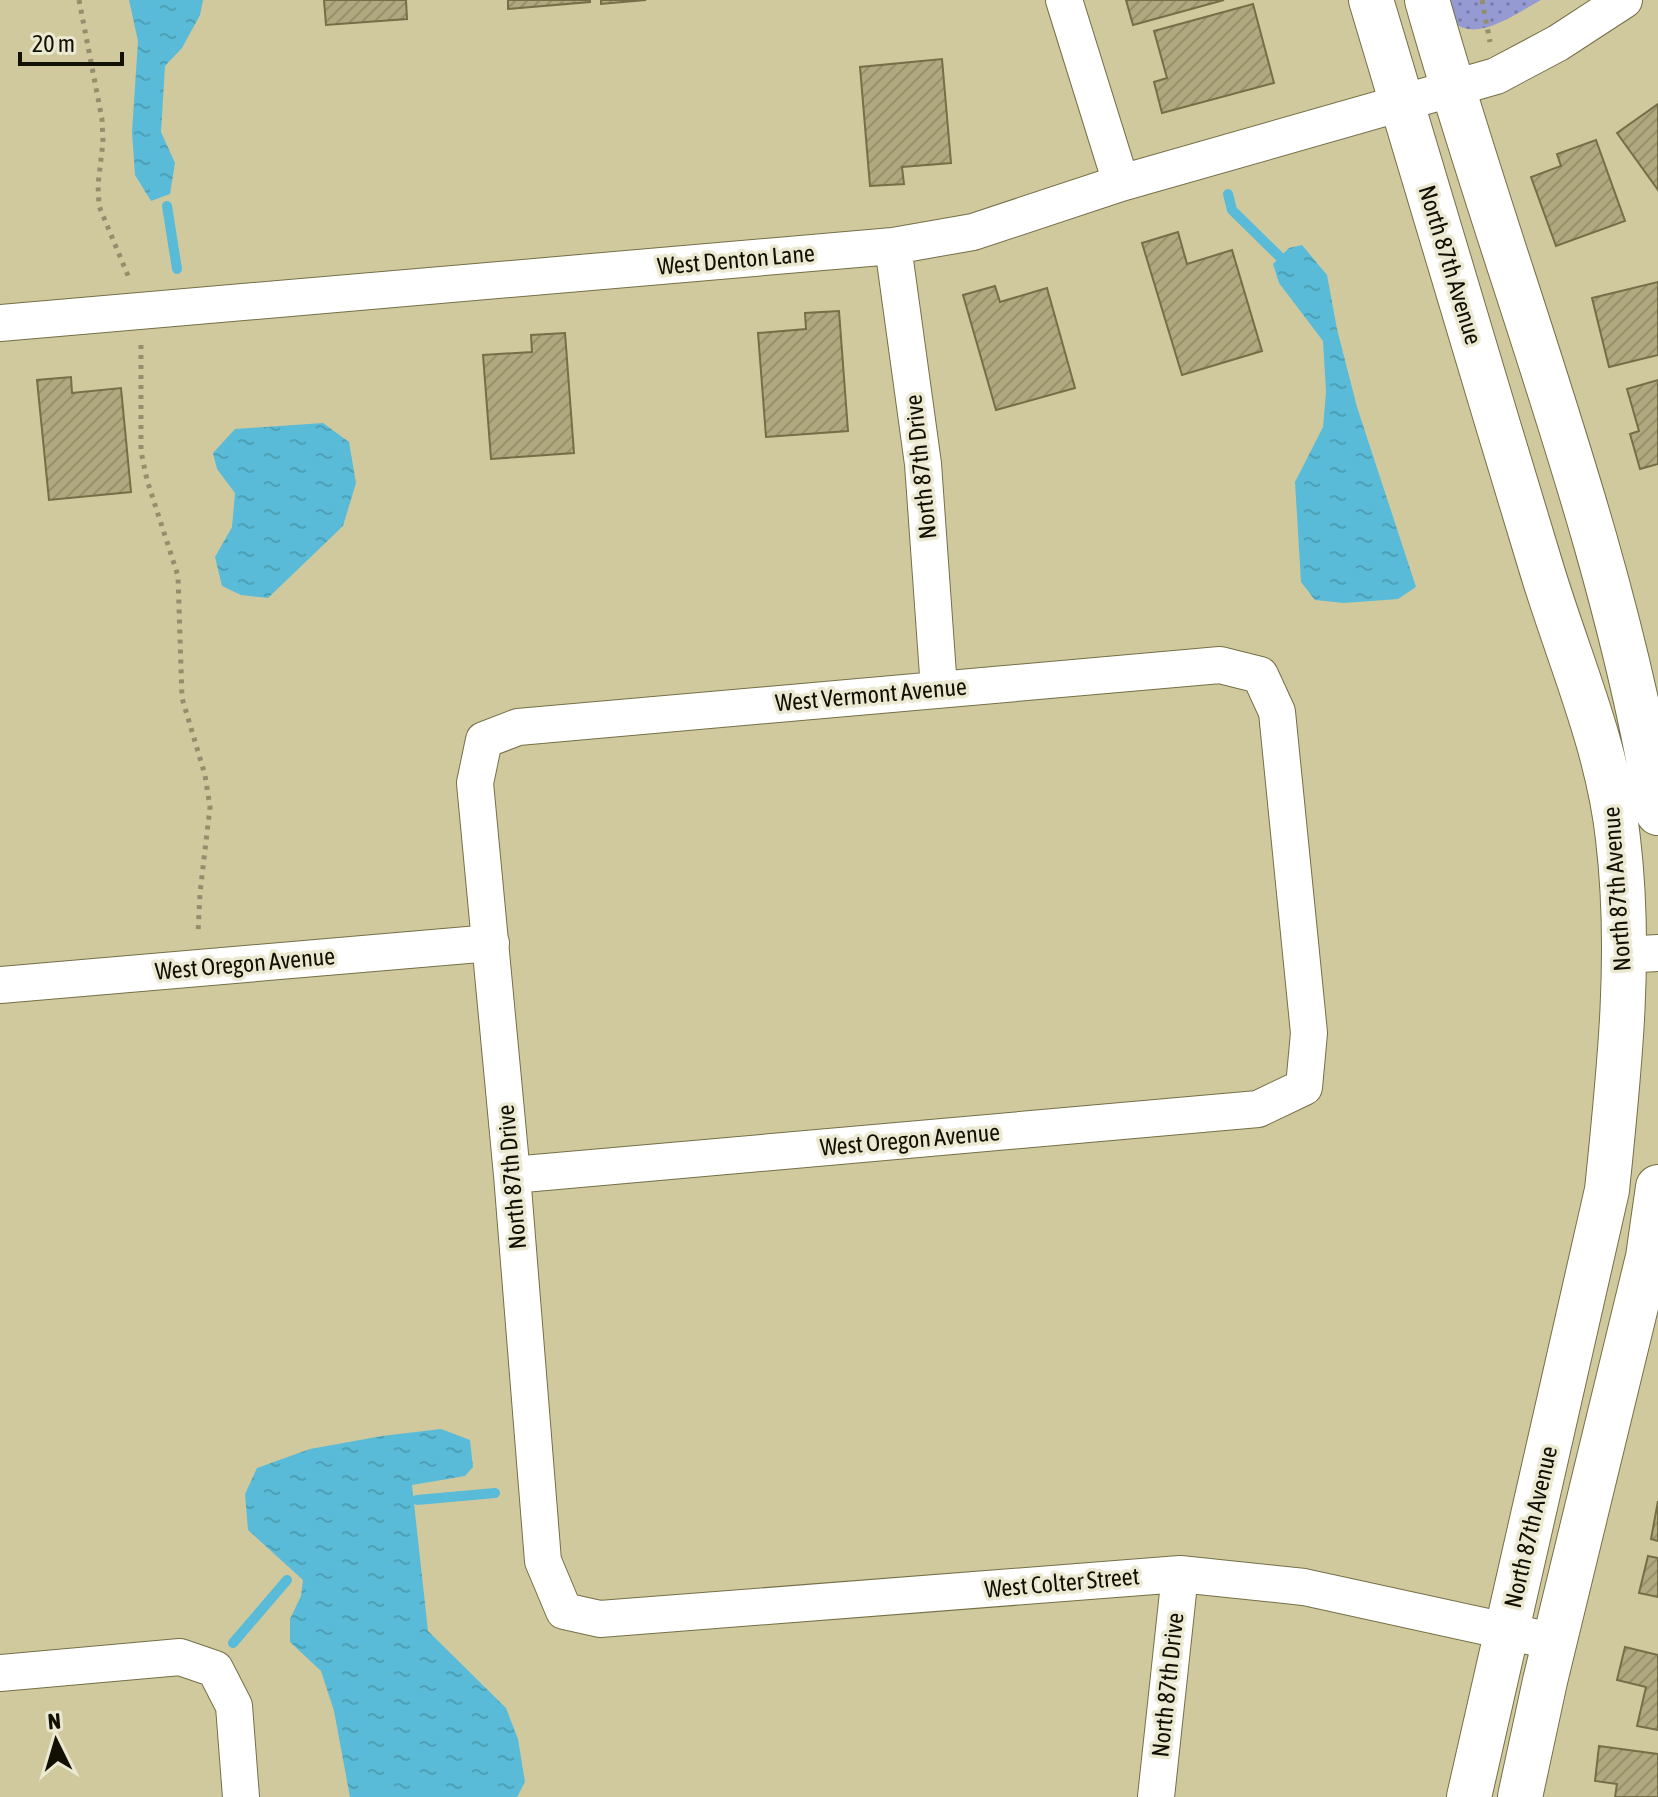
<svg xmlns="http://www.w3.org/2000/svg" width="1658" height="1797" font-family="'Asap Condensed',sans-serif">
<style>
.grass{fill:url(#grass-dots)}
.water{fill:url(#water-ripples)}
.lines{fill:none;stroke-linecap:round;stroke-linejoin:round}
.stream{stroke:#59bbd7;stroke-width:10}
.building{fill:url(#building-hatch);stroke:#756e46;stroke-width:2}
.street-casing{stroke:#756f47;stroke-width:38}
.secondary-casing{stroke:#756f47;stroke-width:46}
.path{stroke:#948e6c;stroke-width:5;stroke-dasharray:4 6;stroke-linecap:butt}
.street{stroke:#fff;stroke-width:36}
.secondary{stroke:#fff;stroke-width:44}
.labels{text-anchor:middle;stroke-width:7;stroke-linejoin:round;paint-order:stroke}
.street-label{font-size:24px;fill:#121002;stroke:#ece9d3}
</style>
<defs>
<pattern id="grass-dots" width="8" height="8" patternUnits="userSpaceOnUse" patternTransform="scale(2)"><rect width="8" height="8" fill="#959ad3"/><path d="M2 2h.1M6 6h.1" fill="none" stroke="#787ca9" stroke-width="1.8" stroke-linecap="round"/></pattern>
<pattern id="water-ripples" width="26" height="14" patternUnits="userSpaceOnUse" patternTransform="scale(2)"><rect width="26" height="14" fill="#59bbd7"/><path d="M2 4q2-2 4 0t4 0M15 11q2-2 4 0t4 0" fill="none" stroke="#4ca0b7"/></pattern>
<pattern id="building-hatch" width="6" height="6" patternUnits="userSpaceOnUse" patternTransform="scale(2)"><rect width="6" height="6" fill="#b0a97f"/><path d="M-1 1l2-2M0 6l6-6M5 7l2-2" fill="none" stroke="#96906c"/></pattern>
</defs>
<rect width="100%" height="100%" fill="#d0c99e"/>
<path class="grass" d="M1437,0H1541C1503,21 1462,54 1437,0Z"/>
<path class="water" d="M129,0H203L200,15L182,48L165,66L161,132L175,163L170,194L151,201L135,175L132,132L138,41Z
M1302,245L1327,275L1337,329L1357,407L1416,587L1398,599L1344,603L1315,600L1301,582L1295,482L1323,427L1326,392L1323,341L1279,283L1273,264L1289,248Z
M323,423L349,442L356,483L343,526L268,598L241,595L222,586L215,557L232,527L235,493L217,469L213,453L235,429Z
M441,1429L470,1440L473,1467L465,1476L412,1485L428,1631L506,1708L518,1739L525,1782L517,1797H350L334,1711L321,1671L290,1642V1619L301,1596L303,1580L248,1530L245,1494L257,1468L310,1449L382,1436Z"/>
<g class="lines">
<path class="stream" d="M1228,194L1232,210L1284,261
M167,206L177,269
M417,1500L495,1493
M233,1643L287,1580"/>
</g>
<path class="building" d="M324,0H406L407,19L326,25Z
M508,0H590V2L508,9Z
M601,0H646L601,4Z
M1126,0H1224L1133,25Z
M1253,4L1274,83L1162,113L1154,82L1167,78L1154,31Z
M942,59L951,163L902,167L904,184L870,186L860,67Z
M1658,104V190L1617,133Z
M1596,140L1625,221L1556,246L1531,177L1561,166L1557,154Z
M1178,232L1187,264L1232,250L1262,351L1182,375L1142,243Z
M1658,282V355L1609,367L1592,298Z
M995,286L1000,302L1047,288L1075,388L996,410L963,295Z
M839,311L848,431L766,437L758,333L806,329L805,313Z
M565,333L574,453L491,459L483,355L532,352L531,335Z
M71,377L72,393L121,388L131,492L49,500L37,380Z
M1658,380V464L1640,469L1630,434L1639,431L1627,389Z
M1658,1501V1541L1651,1539Z
M1648,1556L1658,1558V1597L1639,1593Z
M1625,1647L1658,1655V1730L1637,1726L1646,1687L1617,1680Z
M1599,1746L1658,1754V1797H1615L1617,1784L1595,1781Z"/>
<g class="lines">
<defs>
<path id="street" d="M1064,0L1121,183
M893,246L923,464L939,689
M0,323L893,246L973,232L1121,183L1496,76L1558,43L1624,0
M1624,955L1658,953
M0,985L491,943
M512,1175L1258,1109L1304,1087L1309,1033L1277,712L1260,675L1220,665L518,727L484,740L475,783L512,1175L543,1561L564,1611L600,1619L1180,1574L1304,1587L1556,1642
M0,1673L180,1657L215,1669L234,1706L241,1797
M1156,1797L1180,1574"/>
<path id="secondary" d="M1371,0C1426,189 1484,378 1541,567C1568,657 1608,745 1618,839C1632,955 1619,1074 1607,1190L1469,1797
M1427,0C1503,271 1612,534 1658,813
M1520,1797L1545,1681L1648,1257L1658,1187"/>
</defs>
<use href="#street" class="street-casing"/>
<use href="#secondary" class="secondary-casing"/>
<path class="path" d="M79,0L102,119L103,142L98,185L99,206L129,278
M1482,0L1490,42
M141,345V451L147,480L178,576L182,698L205,775L210,807L200,893L198,933"/>
<use href="#street" class="street"/>
<use href="#secondary" class="secondary"/>
</g>
<g class="labels">
<g class="street-label">
<text transform="translate(736 260) rotate(-5)" y="8">West Denton Lane</text>
<text transform="translate(1450 265) rotate(73)" y="8">North 87th Avenue</text>
<text transform="translate(921 467) rotate(-96)" y="8">North 87th Drive</text>
<text transform="translate(871 695) rotate(-5)" y="8">West Vermont Avenue</text>
<text transform="translate(1617 889) rotate(-94)" y="8">North 87th Avenue</text>
<text transform="translate(245 964) rotate(-5)" y="8">West Oregon Avenue</text>
<text transform="translate(910 1140) rotate(-5)" y="8">West Oregon Avenue</text>
<text transform="translate(512 1177) rotate(-95)" y="8">North 87th Drive</text>
<text transform="translate(1531 1527) rotate(-77)" y="8">North 87th Avenue</text>
<text transform="translate(1062 1583) rotate(-5)" y="8">West Colter Street</text>
<text transform="translate(1168 1685) rotate(-84)" y="8">North 87th Drive</text>
</g>
</g>
<g transform="translate(56 1741) rotate(355)" stroke="#ece9d3" stroke-width="6" paint-order="stroke">
<path d="M0-6L14 30L0 20L-14 30Z" fill="#121002"/>
<text y="-12" font-size="22" font-weight="bold" text-anchor="middle" fill="#121002">N</text>
</g>
<path d="M20 52v12h102v-12" fill="none" stroke="#121002" stroke-width="4"/>
<text x="32" y="52" font-size="24" fill="#121002" stroke="#ece9d3" stroke-width="6" paint-order="stroke">20 m</text>
</svg>
